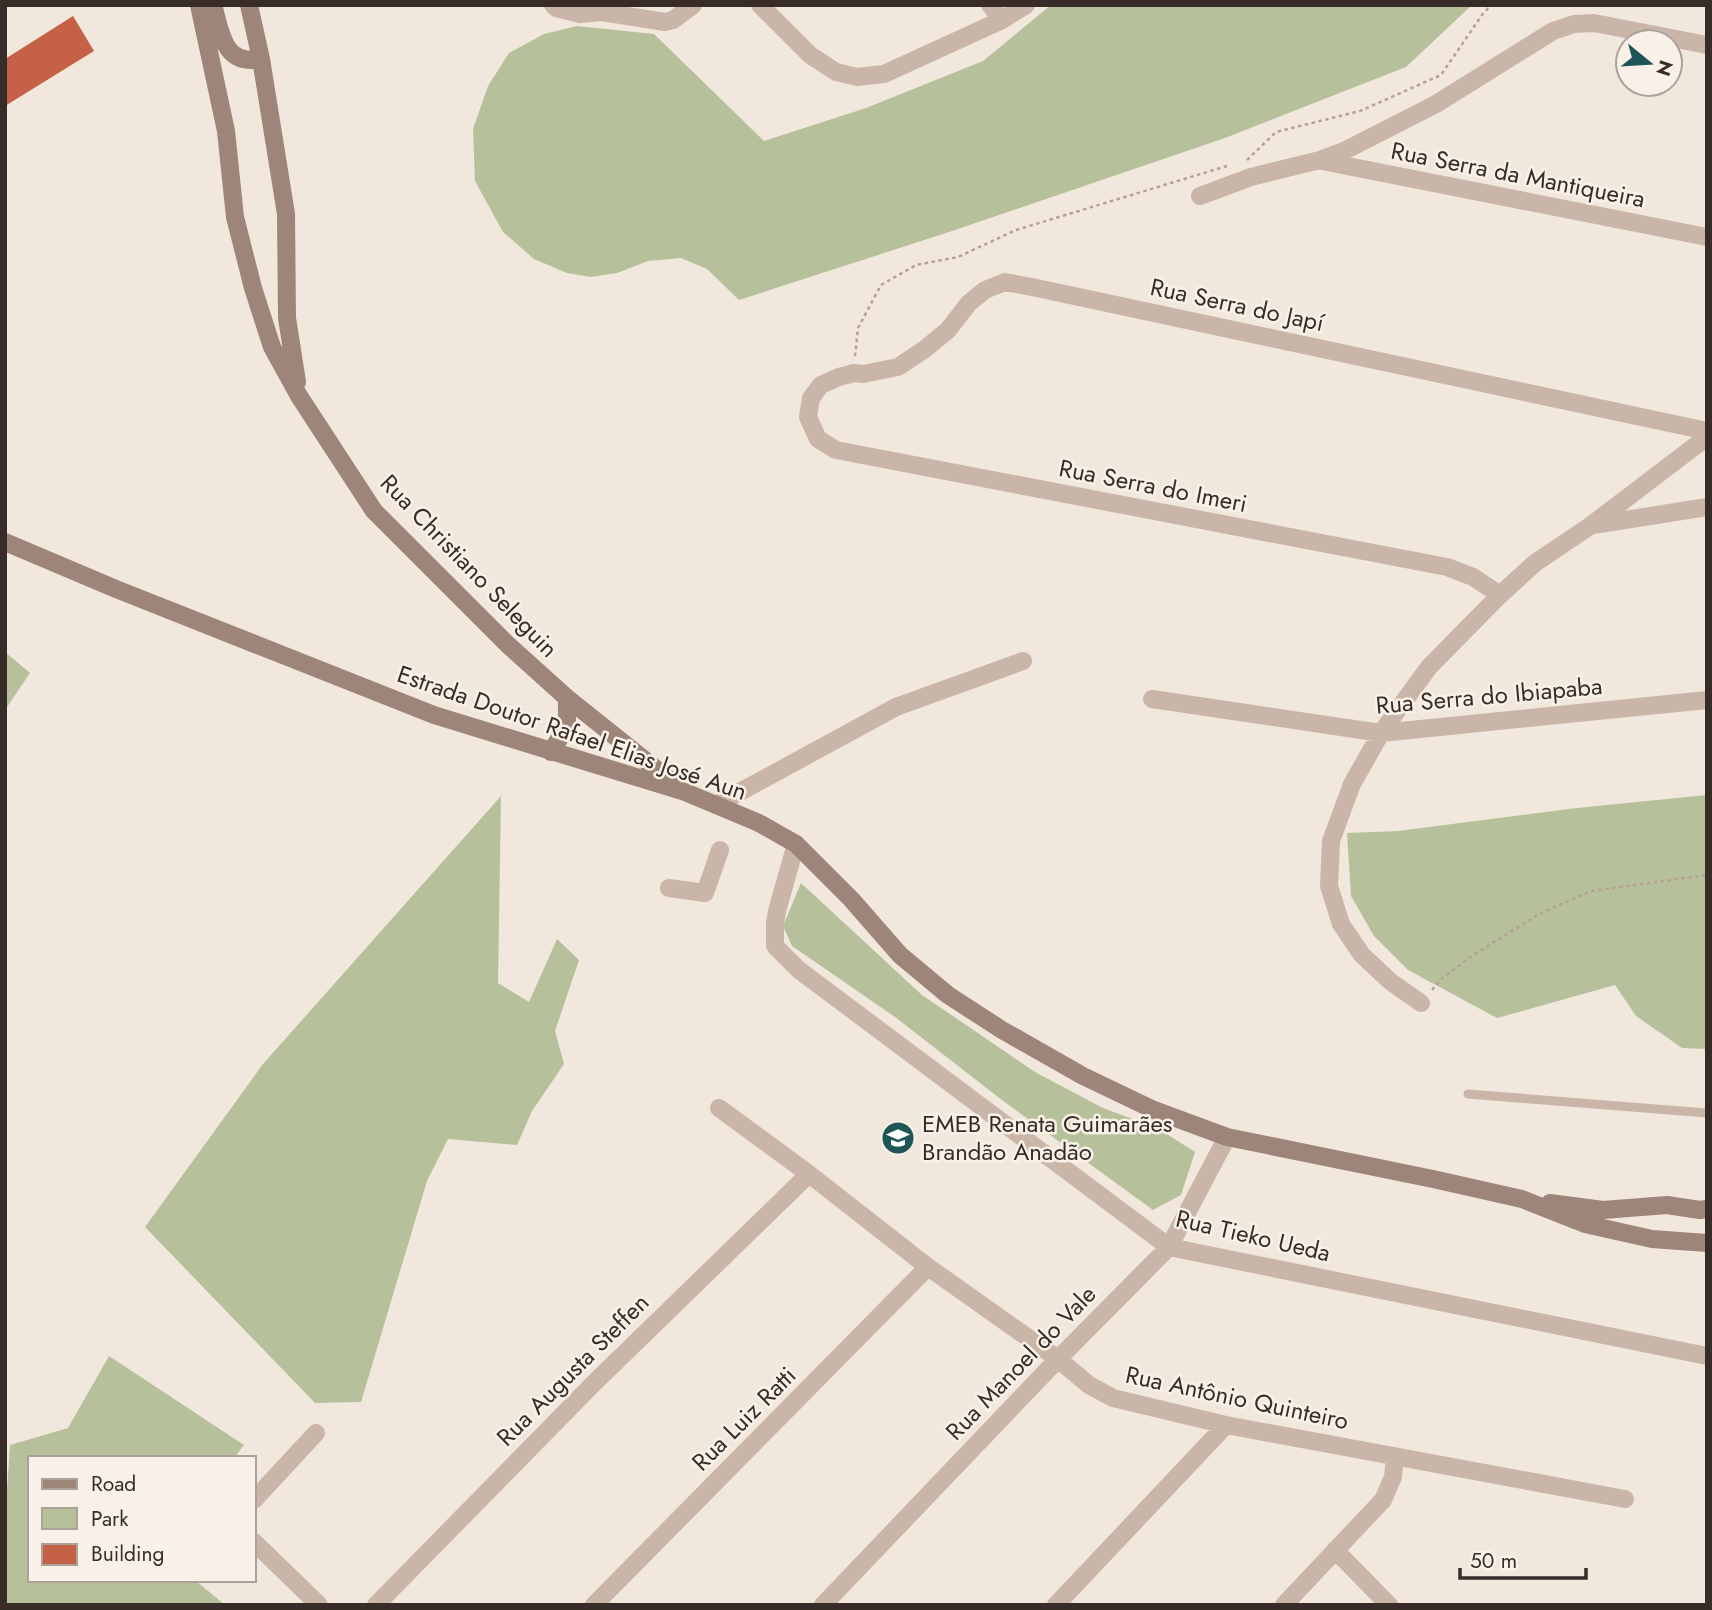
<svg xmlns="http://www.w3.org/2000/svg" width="1712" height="1610" font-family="Jost,sans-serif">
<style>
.green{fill:#b6c19c}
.building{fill:#c56147}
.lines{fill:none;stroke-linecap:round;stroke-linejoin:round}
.path{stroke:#b6a092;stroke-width:2.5;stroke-dasharray:3.5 3.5;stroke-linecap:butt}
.lane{stroke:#cab6a8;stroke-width:9}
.street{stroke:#cab6a8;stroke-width:18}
.secondary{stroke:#9e8579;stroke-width:18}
.labels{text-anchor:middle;stroke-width:5;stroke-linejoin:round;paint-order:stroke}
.street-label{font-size:24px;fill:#372c28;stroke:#f9f1e8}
.poi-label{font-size:24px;fill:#372c28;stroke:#f9f1e8;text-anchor:start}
</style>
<rect width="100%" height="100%" fill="#f2e7dc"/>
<path class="green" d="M1051,5H1472L1406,67L1225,138L949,232L739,300L707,269L681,258L648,261L617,273L591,277L567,273L534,259L503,232L475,181L473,129L488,86L509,53L544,34L577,26L654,34L764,141L866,108L983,61Z
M5,652L30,673L5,710Z
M1707,795V1049L1682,1048L1636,1016L1615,985L1497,1018L1408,970L1374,936L1351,896L1347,833L1398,831L1577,808Z
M501,796L498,983L529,1002L557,939L579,960L555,1031L564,1064L532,1111L517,1145L448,1139L427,1181L361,1402L315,1403L145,1227L263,1064Z
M801,883L922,995L975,1031L1035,1072L1103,1108L1159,1129L1195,1152L1181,1195L1153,1210L1002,1100L895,1017L792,946L783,926Z
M109,1356L244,1445L234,1458H30V1580H195L225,1605H5V1521L10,1445L68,1428Z"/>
<path class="building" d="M73,16L94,51L5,106V59Z"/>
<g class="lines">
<path class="path" d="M1247,160L1276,132L1360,111L1441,75L1482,15L1491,5
M855,356L858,328L881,285L916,265L958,257L1016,230L1227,166
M1432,990L1442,978L1469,958L1537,915L1591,891L1707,875"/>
<path class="lane" d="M1468,1094L1707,1113"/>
<path class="street" d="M553,5L556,8L580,14L602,12L665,22L673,20L693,5
M760,5L810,55L836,72L857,77L884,74L1002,20L1026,5
M990,5L1002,20
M1322,161L1707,237
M1200,196L1251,177L1320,160L1344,151L1436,104L1553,31L1574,24L1594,23L1707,45
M1593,525L1707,507
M1500,595L1473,577L1447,567L836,450L818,439L808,417L811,398L821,385L839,377L854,373L863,374L898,367L925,349L948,330L969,303L985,290L1005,282L1032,287L1707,431
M1152,699L1381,733L1707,700
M716,805L896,707L1023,661
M796,844L777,911L775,923V946L799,970L1169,1247L1707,1356
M669,888L705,893L720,850
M1421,1003L1391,982L1362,955L1341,924L1329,886L1331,841L1352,784L1381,733L1429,667L1500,595L1535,563L1590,526L1707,437
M719,1108L809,1174L928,1267L1058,1359L1089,1385L1113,1398L1226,1425L1625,1499
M254,1500L316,1433
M254,1542L319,1605
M1335,1550L1389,1605
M376,1605L593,1384L809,1174
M594,1605L928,1267
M823,1605L1058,1359L1169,1247L1227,1137
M1056,1605L1226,1425
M1284,1605L1383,1500L1393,1477L1395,1456"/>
<path class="secondary" d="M199,5L226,131L235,217L253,288L272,347L299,396L374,511L507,644L567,698L676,785
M210,5L214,8C221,35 225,66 261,59
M249,5L261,59L286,214L287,318L297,382
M5,542L116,589L434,715L685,792L759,823L796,844L851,899L900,955L948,995L1002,1030L1083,1076L1154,1110L1227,1137L1433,1179L1522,1199L1585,1224L1652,1239L1707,1243
M551,752L567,726V698
M1550,1203L1603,1210L1667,1205L1700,1210L1707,1209"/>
</g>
<defs>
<symbol id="school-disc" viewBox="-11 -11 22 22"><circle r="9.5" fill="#1e5658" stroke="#f9f1e8"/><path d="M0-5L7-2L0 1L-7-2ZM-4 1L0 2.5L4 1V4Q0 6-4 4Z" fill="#fff"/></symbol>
</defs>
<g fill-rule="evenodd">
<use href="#school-disc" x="879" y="1119" width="38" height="38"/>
</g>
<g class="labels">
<g class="street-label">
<text transform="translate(1518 175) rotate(11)" y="8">Rua Serra da Mantiqueira</text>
<text transform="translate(1237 305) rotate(12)" y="8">Rua Serra do Japí</text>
<text transform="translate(1153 486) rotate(11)" y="8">Rua Serra do Imeri</text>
<text transform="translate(469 566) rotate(46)" y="8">Rua Christiano Seleguin</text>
<text transform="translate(1489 696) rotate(-5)" y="8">Rua Serra do Ibiapaba</text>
<text transform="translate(572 733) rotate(19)" y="8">Estrada Doutor Rafael Elias José Aun</text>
<text transform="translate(1253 1236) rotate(13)" y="8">Rua Tieko Ueda</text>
<text transform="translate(1021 1363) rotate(-46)" y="8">Rua Manoel do Vale</text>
<text transform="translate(573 1370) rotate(-45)" y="8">Rua Augusta Steffen</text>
<text transform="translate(1237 1398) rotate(12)" y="8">Rua Antônio Quinteiro</text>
<text transform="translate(744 1419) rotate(-45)" y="8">Rua Luiz Ratti</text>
</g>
<g class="poi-label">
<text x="922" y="1132">EMEB Renata Guimarães<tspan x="922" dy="28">Brandão Anadão</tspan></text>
</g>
</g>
<rect width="1712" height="1610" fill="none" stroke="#372c28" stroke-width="14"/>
<rect x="28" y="1456" width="228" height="126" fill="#f9f1e8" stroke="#aba29b" stroke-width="2"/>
<rect x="42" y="1479" width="35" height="10" fill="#9e8579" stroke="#aba29b" stroke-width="2"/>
<text x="91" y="1491" font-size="21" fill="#372c28">Road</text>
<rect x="42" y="1508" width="35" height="21" fill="#b6c19c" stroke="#aba29b" stroke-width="2"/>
<text x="91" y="1526" font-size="21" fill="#372c28">Park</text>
<rect x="42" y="1544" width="35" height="21" fill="#c56147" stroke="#aba29b" stroke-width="2"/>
<text x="91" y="1561" font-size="21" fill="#372c28">Building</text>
<g transform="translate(1649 63) rotate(108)"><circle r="33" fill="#f9f1e8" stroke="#aba29b" stroke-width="2"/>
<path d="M0-5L12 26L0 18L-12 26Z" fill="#1e5658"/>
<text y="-10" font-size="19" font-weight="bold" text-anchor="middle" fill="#372c28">N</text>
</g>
<path d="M1460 1568v10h126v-10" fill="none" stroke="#372c28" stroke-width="3.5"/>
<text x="1470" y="1568" font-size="21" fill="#372c28" stroke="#f9f1e8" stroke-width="5" paint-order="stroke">50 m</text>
</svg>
